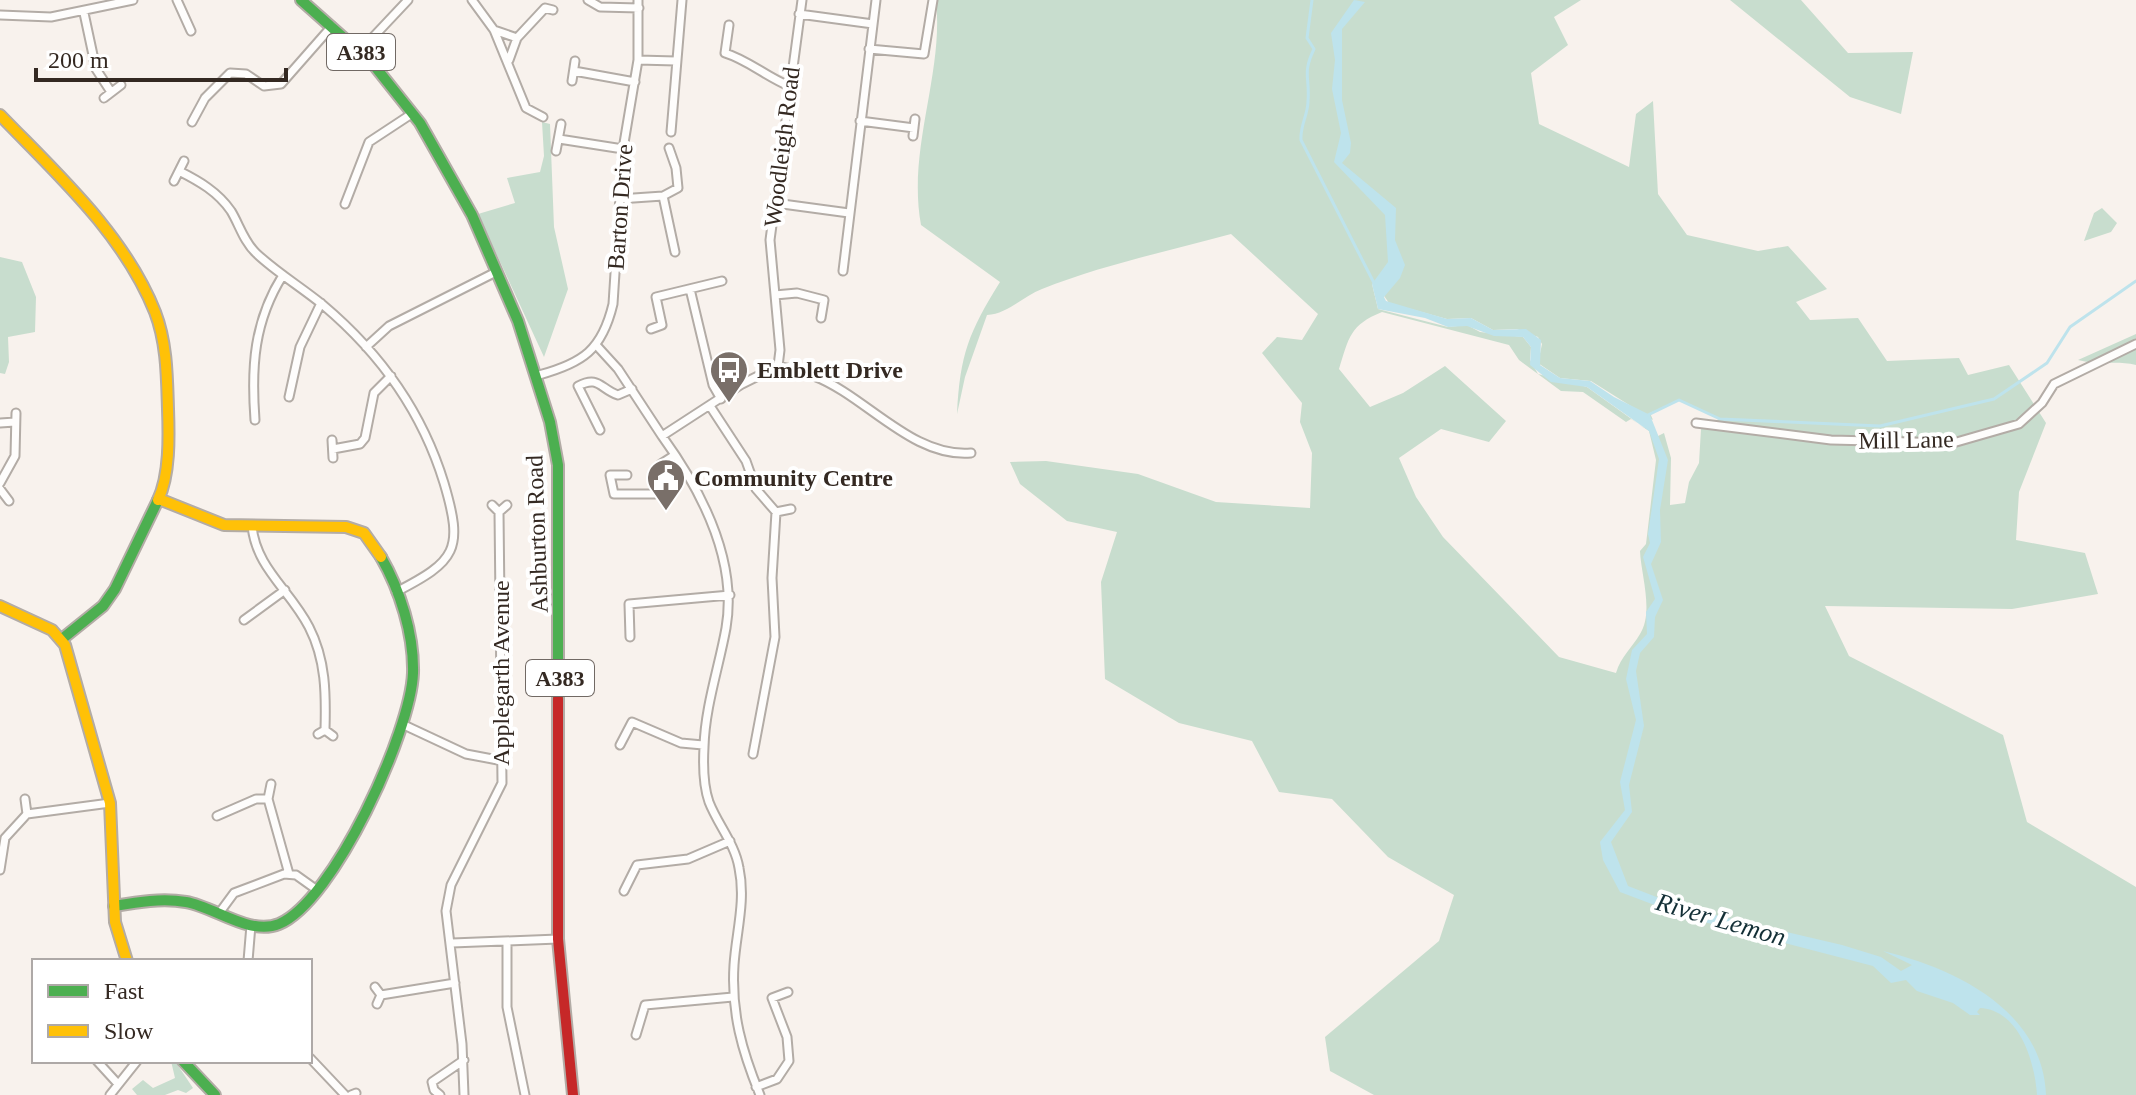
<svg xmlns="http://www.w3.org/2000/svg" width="2136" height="1095" font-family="'Times New Roman',serif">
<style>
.green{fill:#c8ddce;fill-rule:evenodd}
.water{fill:#bee3ec}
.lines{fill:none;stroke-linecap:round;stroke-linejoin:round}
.stream{stroke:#bee3ec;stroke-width:3}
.street-casing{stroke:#b3aca6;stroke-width:11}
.fast-casing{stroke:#b3aca6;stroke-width:14}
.slow-casing{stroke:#b3aca6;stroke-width:14}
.jam-casing{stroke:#b3aca6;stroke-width:14}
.street{stroke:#fefdfc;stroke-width:7}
.fast{stroke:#4caf50;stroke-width:10}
.slow{stroke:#ffc107;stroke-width:10}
.jam{stroke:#c62828;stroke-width:10}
.labels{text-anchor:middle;stroke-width:8;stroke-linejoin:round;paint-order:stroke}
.shield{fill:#fff;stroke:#716964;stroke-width:2}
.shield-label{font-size:22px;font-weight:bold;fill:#342922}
.street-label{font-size:24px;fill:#342922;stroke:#fff}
.poi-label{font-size:24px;font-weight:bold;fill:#342922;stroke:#fff;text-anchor:start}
.water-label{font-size:26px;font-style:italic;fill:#132f36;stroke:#fff}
</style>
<rect width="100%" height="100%" fill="#f8f2ed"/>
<path class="green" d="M936,0H1581L1554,17L1568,45L1531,73L1539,124L1629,167L1636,114L1653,101L1658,194L1687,235L1758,251L1788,246L1827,289L1796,302L1810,320L1858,318L1887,361L1959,358L1968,375L2009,365L2046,423L2019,492L2016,540L2085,553L2098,594L2012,609L1825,606L1849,656L2003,735L2027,822L2136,887V1095H1374L1330,1071L1325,1037L1439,941L1454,895L1388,857L1332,799L1279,792L1252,741L1179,723L1105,679L1101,582L1117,532L1067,521L1020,484L1010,462L1046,461L1138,474L1216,502L1310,508L1312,453L1300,422L1302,403L1262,353L1277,337L1302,340L1318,314L1231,234C1169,251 1102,265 1042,289C1023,296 1008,314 987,315L965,377L957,414C960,354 969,332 1000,282L921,225C907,148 944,75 936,0ZM1375,283L1389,303L1447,319L1471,318L1493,330L1517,329L1538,337L1542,344L1538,363L1560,378L1591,381L1653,420L1650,413L1679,400L1719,419L1701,429L1699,463L1689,482L1685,503L1670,505L1671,458L1664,433L1658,436L1651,422L1644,428L1587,387L1538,374L1530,360L1531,347L1523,337L1480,332L1467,325L1448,327L1378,309L1372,284ZM1382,312L1509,345L1519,360L1561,391L1583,392L1626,422L1631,419L1649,431L1656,460L1646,544L1640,551C1641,575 1654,612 1640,634C1632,648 1621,656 1616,673L1559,657L1443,537L1416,497L1399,458L1441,429L1489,442L1506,421L1445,366L1403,393L1370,407L1339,369C1349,337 1350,325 1382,312Z
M1730,0H1801L1848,53L1913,52L1901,114L1850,97Z
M542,122L550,124L554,227L568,289L544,357L478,214L515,203L507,178L540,172L544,156Z
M2102,208L2117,223L2111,232L2084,241L2094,213Z
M0,257L22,262L36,297L35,332L8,337L9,362L5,374L0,373Z
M2136,334V365C2115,360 2101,366 2078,360Z
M171,1061H175L193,1088L186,1093L178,1090L165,1095H137L132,1089L143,1080L153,1088L175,1078Z"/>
<path class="water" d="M1354,0L1365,2L1342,29V100L1351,143L1350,153L1342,163L1396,208L1395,240L1405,265L1400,278L1384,297L1386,301L1447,319L1471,318L1493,330L1526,329L1541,340L1540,365L1560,378L1590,381L1614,397L1650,415L1668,460L1660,510L1661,542L1651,564L1663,600L1655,617L1654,637L1640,653L1636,671L1644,726L1629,785L1632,812L1611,842L1628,886L1685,908L1842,945L1881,957L1901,971L1912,965L1883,951C1954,968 2043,1010 2046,1095H2037C2035,1063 2020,1010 1980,1008L1977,1012L1980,1015H1970L1953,1003L1917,991L1906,980L1891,983L1873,966L1689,918L1620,892L1603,860L1600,842L1625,810L1620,782L1636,720L1626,679L1632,650L1647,634L1646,612L1655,599L1643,557L1650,543L1648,534L1659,459L1649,431L1587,387L1551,382L1530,365L1531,347L1523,337L1494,336L1467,326L1448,327L1425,318L1378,309L1372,284L1388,262L1385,215L1334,162L1341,133L1332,89L1335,60L1331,33Z"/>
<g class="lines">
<path class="stream" d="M1312,0L1307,38L1314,49C1302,74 1310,77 1308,101C1308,115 1300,125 1301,140L1374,283
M1648,415L1679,400L1720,419L1880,426L1994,399L2047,363L2070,327L2136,281"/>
<defs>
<path id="street" d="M177,0L191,31
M472,0L494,30L526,108L543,117
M588,0L600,7L639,8
M84,13L96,69L111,92
M799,14L873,24
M0,15L51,17L133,0
M729,25L725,53C748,60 765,76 789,86
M494,30L517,38L545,8L553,10
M869,49L924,54L933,0
M360,51L408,0
M509,60L517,38
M638,60L676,61
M574,71L635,82
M572,81L575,61
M104,98L121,85
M860,121L914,128
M192,122L205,98L230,73L246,74L264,86L281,84L332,26
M671,132L682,0
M913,136L915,119
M559,139L623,149
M556,151L561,124
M179,171C199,181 218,192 231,211C239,224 244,242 256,253C276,272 301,287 323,305C380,353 422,411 444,483C464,550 456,561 396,592
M174,181L184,161
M663,196L675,252
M619,199L663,196L678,188L676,168L669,148
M775,203L849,213
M345,204L369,142L413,113
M843,271L876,0
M690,289L713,385L721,399
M775,295L797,293L824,300L821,318
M651,329L662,325L656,297L722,281
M597,346L618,369L662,436L742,384L778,366C790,369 802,371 814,376C866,396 912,458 971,453
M366,347L389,326L496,272
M778,366L780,350L770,240L802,0
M539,375C583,363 602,350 613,304L623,149L638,60V0
M289,397L300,347L321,303
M710,406L746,461L756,489L776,512L772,578L775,637L753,754
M255,420C251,366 254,321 283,275
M0,423L15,422
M1696,423L1831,440L1953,443L2019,424L2042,403L2054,384L2136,344
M600,430L578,386C599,375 600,389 618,395L632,389
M662,436C701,490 738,559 726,628C719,667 705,707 704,747C703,765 703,785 709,802C718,825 735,844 739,868C746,901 736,933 734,965C731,1013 742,1051 760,1095
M332,440L333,458
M333,449L360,444L365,438L374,393L391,376
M627,475H610L614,494H655L660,487L661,464L675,455
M0,483L15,456L16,413
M0,489L9,501
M492,505L499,512L507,505
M776,512L791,509
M252,526C256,568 290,590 309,627C326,660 326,694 325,730
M244,620L285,590
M630,637L629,604L730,595
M404,725L466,754L503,761
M318,734L325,730L333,736
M620,745L632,722L681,743L703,745
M25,799L27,814
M268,799L271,784
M217,816L256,799H268L289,874
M0,870L5,838L27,814L110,803
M624,891L637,865L688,859L730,841
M220,912L234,893L284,874L296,875L317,890
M507,941V1007L525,1095
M452,943L558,939
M248,961L251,925
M375,987L381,995L377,1004
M381,995L455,983
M636,1035L645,1005L733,997
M310,1058L345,1095
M97,1061L118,1084
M756,1087L777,1079L789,1061L787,1037L772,998L788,992
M110,1095L137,1061
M351,1095L356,1093
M440,1095L434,1090L432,1082L464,1060
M464,1095L462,1044L446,911L451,885L502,783L499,512"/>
<path id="fast" d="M301,0L373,64L420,123L472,215L518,321L550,422L558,465V699
M62,639L103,606L115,589L158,500
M114,906C138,902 162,898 186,902C215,907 250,936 279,924C334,901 411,731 413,673C414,634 400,590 381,557
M183,1061L215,1095"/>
<path id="slow" d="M0,115C57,174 124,234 155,312C167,343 167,377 168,409C169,436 170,475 158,500
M159,499L224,525L346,527L364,533L381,557
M0,606L52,630L65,645L110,803L115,922L127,961"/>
<path id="jam" d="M558,699V939L573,1095"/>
</defs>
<use href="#street" class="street-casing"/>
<use href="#fast" class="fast-casing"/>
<use href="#slow" class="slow-casing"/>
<use href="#jam" class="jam-casing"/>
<use href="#street" class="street"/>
<use href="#fast" class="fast"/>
<use href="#slow" class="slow"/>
<use href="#jam" class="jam"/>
</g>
<defs>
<symbol id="bus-pin" viewBox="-11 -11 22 30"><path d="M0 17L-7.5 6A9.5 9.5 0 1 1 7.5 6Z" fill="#796f69" stroke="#fff"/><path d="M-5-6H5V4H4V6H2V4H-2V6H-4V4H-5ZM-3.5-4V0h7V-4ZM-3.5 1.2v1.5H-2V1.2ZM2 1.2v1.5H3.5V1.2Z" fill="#fff"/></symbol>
<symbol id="civic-pin" viewBox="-11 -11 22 30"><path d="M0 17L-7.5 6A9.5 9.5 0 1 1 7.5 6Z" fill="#796f69" stroke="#fff"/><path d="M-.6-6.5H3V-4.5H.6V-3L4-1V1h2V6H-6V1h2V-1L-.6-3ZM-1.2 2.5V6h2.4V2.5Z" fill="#fff"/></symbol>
</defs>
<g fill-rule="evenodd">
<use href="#bus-pin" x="707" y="348" width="44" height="60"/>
<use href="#civic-pin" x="644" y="456" width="44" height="60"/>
</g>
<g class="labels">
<g class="shield">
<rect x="327" y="34" width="68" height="36" rx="6"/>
<rect x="526" y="660" width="68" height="36" rx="6"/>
</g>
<g class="shield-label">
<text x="361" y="60">A383</text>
<text x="560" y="686">A383</text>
</g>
<g class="street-label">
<text transform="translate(782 147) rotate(-83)" y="8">Woodleigh Road</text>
<text transform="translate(620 207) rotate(-86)" y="8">Barton Drive</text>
<text transform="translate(1906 440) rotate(-1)" y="8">Mill Lane</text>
<text transform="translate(537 534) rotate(-92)" y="8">Ashburton Road</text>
<text transform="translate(501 673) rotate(-90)" y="8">Applegarth Avenue</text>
</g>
<g class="poi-label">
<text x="757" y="378">Emblett Drive</text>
<text x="694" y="486">Community Centre</text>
</g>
<g class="water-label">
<text transform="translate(1721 919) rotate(16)" y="9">River Lemon</text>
</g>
</g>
<rect x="32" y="959" width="280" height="104" fill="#ffffff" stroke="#aea9a7" stroke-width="2"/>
<rect x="48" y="985" width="40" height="12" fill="#4caf50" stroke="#aea9a7" stroke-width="2"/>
<text x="104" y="999" font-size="24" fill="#342922">Fast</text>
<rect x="48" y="1025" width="40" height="12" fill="#ffc107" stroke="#aea9a7" stroke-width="2"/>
<text x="104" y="1039" font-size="24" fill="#342922">Slow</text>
<path d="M36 68v12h250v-12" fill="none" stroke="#342922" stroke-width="4"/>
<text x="48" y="68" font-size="24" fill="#342922" stroke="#ffffff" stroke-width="6" paint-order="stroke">200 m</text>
</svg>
